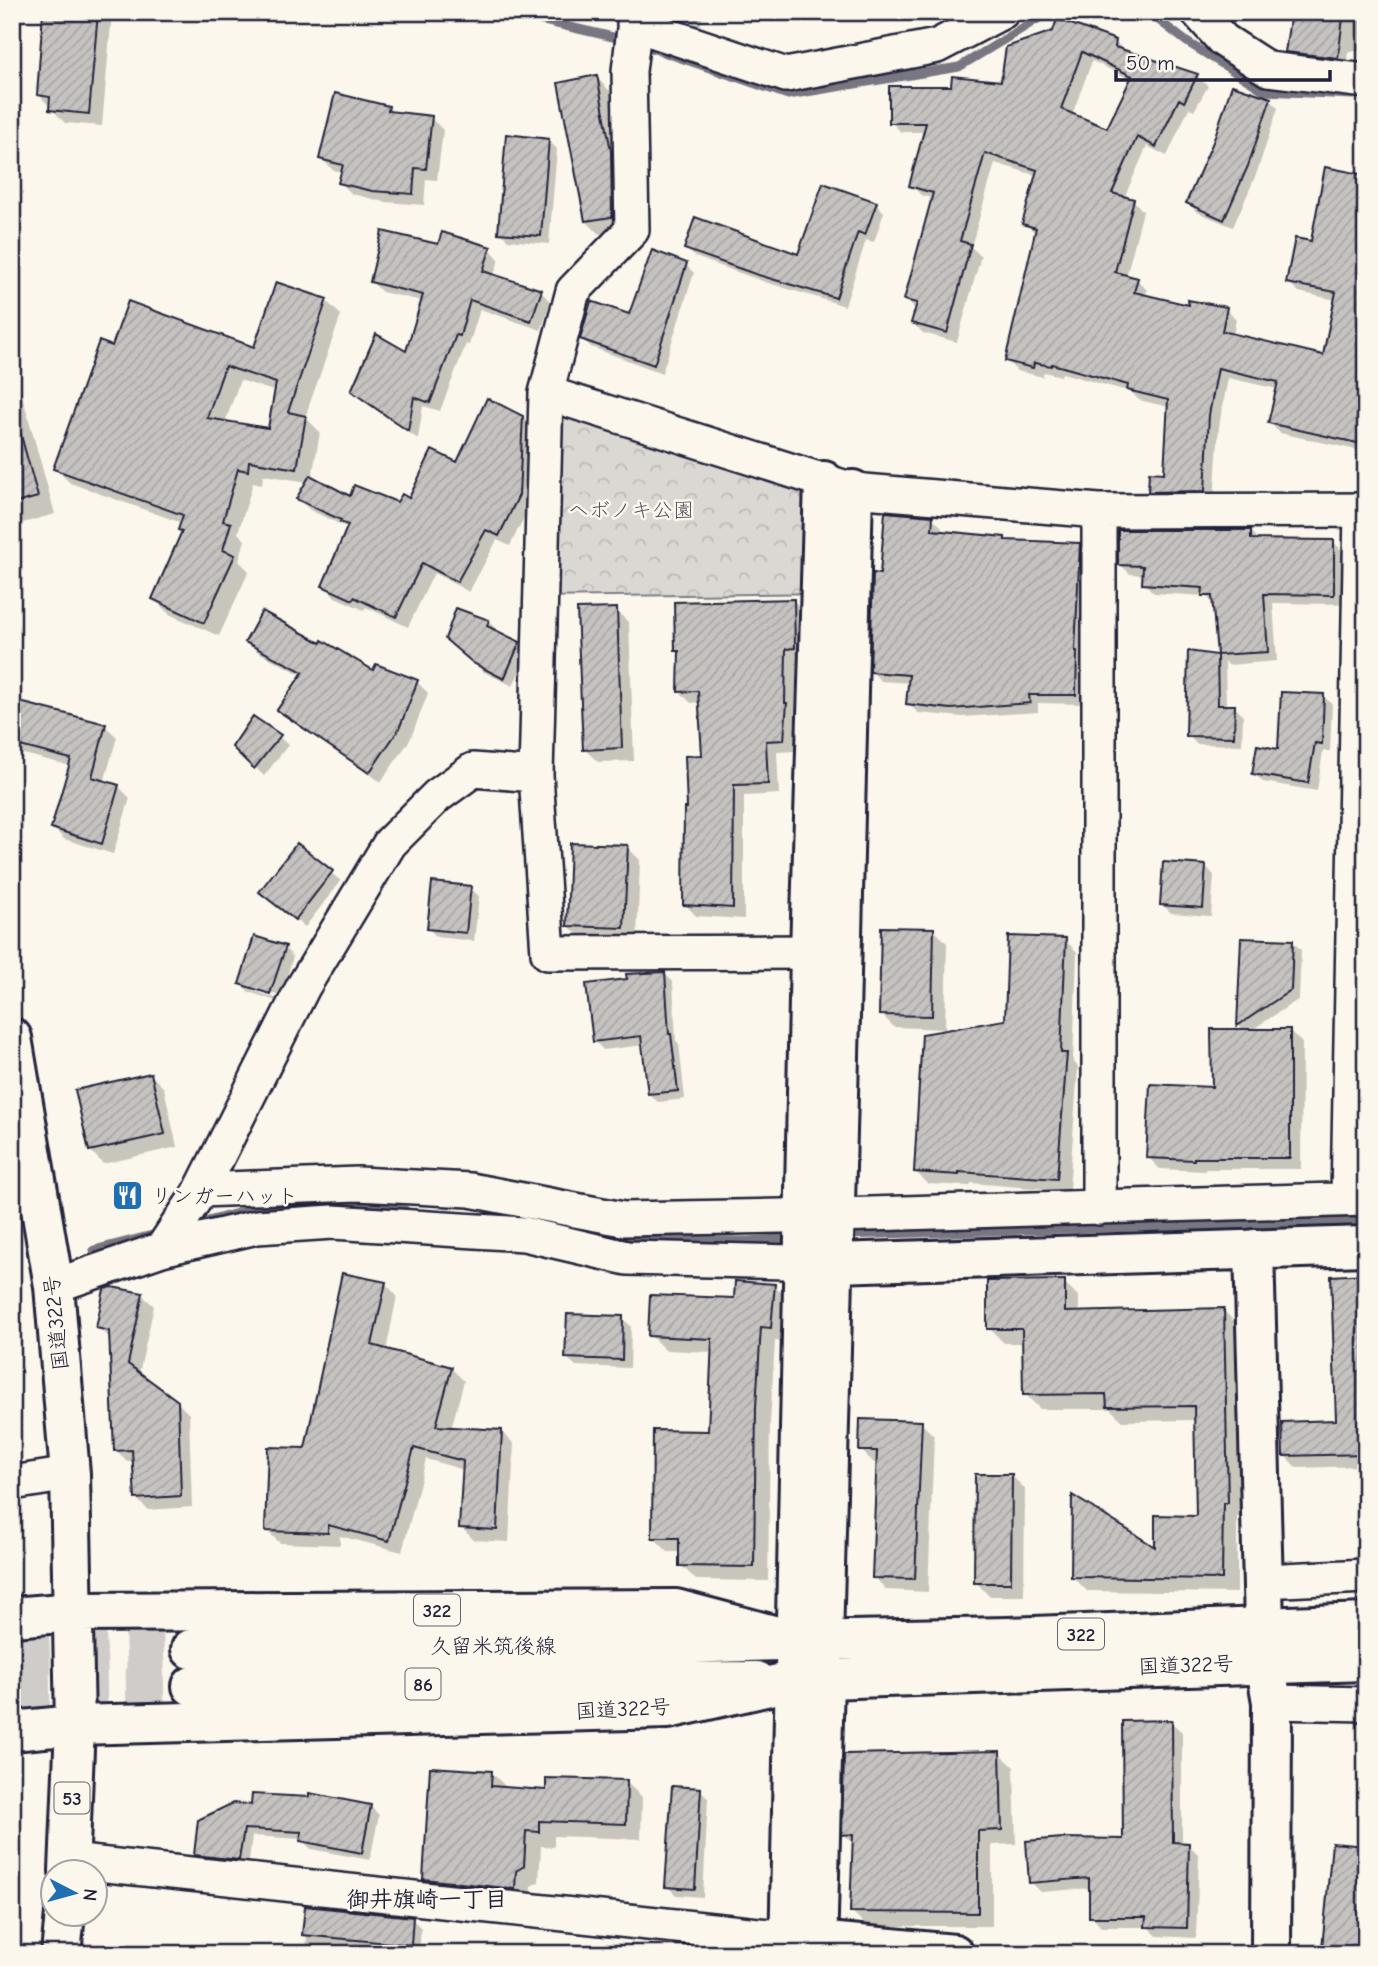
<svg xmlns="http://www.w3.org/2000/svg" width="1378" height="1966" font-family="'Comic Neue','Klee One',sans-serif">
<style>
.park{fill:url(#park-crowns);stroke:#7e7d87;stroke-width:2}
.shadow{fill:#0003;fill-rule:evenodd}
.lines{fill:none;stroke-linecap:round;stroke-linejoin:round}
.stream{stroke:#787681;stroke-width:9}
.building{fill:url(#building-hatch);stroke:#22223b;stroke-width:2;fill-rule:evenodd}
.primary-tunnel{stroke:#d0ccc9;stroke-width:38;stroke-dasharray:38 19;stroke-linecap:butt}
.street-casing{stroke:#22223b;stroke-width:38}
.secondary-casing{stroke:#22223b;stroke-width:44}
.primary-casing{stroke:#22223b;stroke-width:44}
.highway-casing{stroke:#22223b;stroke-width:44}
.street{stroke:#fbf7ec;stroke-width:33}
.secondary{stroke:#fbf7ec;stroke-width:38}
.primary{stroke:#fbf7ec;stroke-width:38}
.highway{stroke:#fbf7ec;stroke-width:38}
.labels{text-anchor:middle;stroke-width:5;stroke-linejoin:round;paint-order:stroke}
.shield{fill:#fbf7ec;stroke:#636270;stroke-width:2}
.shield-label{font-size:19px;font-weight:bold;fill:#22223b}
.park-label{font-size:21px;fill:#505061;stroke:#fbf7ec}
.poi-label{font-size:21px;fill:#22223b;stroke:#fbf7ec;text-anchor:start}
.street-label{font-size:21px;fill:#22223b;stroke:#fbf7ec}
.neighbourhood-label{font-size:23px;font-weight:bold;fill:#22223b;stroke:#fbf7ec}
</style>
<defs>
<pattern id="park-crowns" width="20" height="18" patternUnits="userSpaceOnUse" patternTransform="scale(1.75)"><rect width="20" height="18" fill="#dbd8d3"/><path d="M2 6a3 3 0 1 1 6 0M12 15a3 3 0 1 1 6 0" fill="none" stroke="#bcb9b6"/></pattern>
<pattern id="building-hatch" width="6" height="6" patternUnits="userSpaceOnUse" patternTransform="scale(1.75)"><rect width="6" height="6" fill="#c6c2c0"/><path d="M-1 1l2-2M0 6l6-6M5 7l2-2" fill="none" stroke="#aaa6a6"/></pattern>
</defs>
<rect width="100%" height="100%" fill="#fbf7ec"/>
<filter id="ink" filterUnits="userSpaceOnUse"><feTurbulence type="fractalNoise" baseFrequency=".0143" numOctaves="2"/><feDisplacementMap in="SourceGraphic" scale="14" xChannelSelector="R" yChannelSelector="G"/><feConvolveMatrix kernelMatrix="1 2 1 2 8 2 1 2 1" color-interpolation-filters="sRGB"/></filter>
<g filter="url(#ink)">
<path class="park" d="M546,393L841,487L829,593L541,597Z"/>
<path class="shadow" d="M45,12H112L102,126L65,123L38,94Z
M659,12H703L700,29L668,22Z
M1291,12H1366V50L1348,52L1346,66L1296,60L1287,51Z
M1115,41L1126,53L1197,76L1208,86L1194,111L1189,108L1167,156L1147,146L1124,198L1133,200L1143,211L1126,277L1137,280L1147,290L1145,297L1191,307L1226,309L1236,319L1233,336L1324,357L1336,300L1299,292L1288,282L1312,243L1366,176V452L1280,433L1270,423L1278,389L1228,378L1219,426L1214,501H1159L1149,491L1165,475L1169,407L1139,400L1131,392L1062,373L1061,376L1044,372L1043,377L1017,371L1007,361L1037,234L1024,223L1038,176L995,163L971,247L981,256L957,342L923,333L913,323L916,310L906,299L933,199L921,195L911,185L925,132H901L891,122L952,88L1003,83L1008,48ZM1092,61L1132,80L1108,131L1072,115Z
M596,77L610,91L624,166L625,229L599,234L586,221Z
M1270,99L1278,108L1256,175L1233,227L1197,212L1188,203Z
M388,108L394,114L431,118L443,130L437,180L426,179L424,205L385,202L352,194L340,182L343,172L333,170L321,158Z
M549,141L557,149L549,244L508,240L500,232Z
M876,204L884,212L874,242L866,240L845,306L765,282L695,257L686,248L799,256Z
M440,246L490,249L499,259L494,276L541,292L551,302L541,330L480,309L469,345L466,344L440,411L423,406L418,439L363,401L353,391L407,353L422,301L382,292L372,282Z
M686,265L694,273L662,373L591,347L582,339L630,317Z
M326,301L341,315L305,417L320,432L312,478L351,499L398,504L409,500L522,417L533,429L529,507L510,546L497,540L469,592L434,573L408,627L366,607L364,610L335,597L324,585L348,528L310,510L298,499L308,482L263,475L262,485L253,483L238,533L245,540L239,561L249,571L219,636L169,614L154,599L183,533L180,530L182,523L70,483L55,468L113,348L255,349ZM240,380L276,392L269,430L225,423Z
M12,377L19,384L55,514L12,526Z
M932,518L942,527L941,533L1005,539L1008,542L1079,545L1089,554L1085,704L1038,703V712L962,717L918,713L908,703L910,683L881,681L872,672L882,575Z
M1251,531L1260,541H1333L1343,552V604L1273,603L1277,661L1228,665L1225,661L1226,707H1235L1243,716L1242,745L1196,744L1188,735L1190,653L1219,657L1215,605L1206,596L1154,593L1144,583L1145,575L1130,574L1120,564Z
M793,600L804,612L805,659H797L795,713L798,715L795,751L777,752L779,794L744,796V919L696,916L685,904L689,810L704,757L701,702L691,703L680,692L681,655L677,651Z
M616,610L629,623L634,761L598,762L584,749Z
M488,621L497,630L496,632L519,644L528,652L513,686L484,672L456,648Z
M248,641L417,682L428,693L410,740L381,782L290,720L279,709L302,675L258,652Z
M1323,696L1332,704L1330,751H1323L1317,791L1263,782L1254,774L1280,751Z
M12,702L105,726L117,737L104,783L119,787L130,798L113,854L64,839L53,828L71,766L12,751Z
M279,737L288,745L264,776L234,746Z
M297,846L341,881L305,927L262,892Z
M627,847L640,860L637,941L582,939L569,926Z
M1205,866L1214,875L1211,916L1171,913L1162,904Z
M470,888L479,896L474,941L437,937L429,929Z
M934,930L947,943L945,1029L894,1027L881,1014Z
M1065,940L1077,952L1073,1061L1078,1067L1069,1191L971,1183L970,1186L928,1184L916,1172L1006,1021Z
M1243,940L1293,942L1301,950L1299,999L1250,1031H1290L1302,1043L1301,1169H1205V1171L1160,1169L1148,1157L1213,1089L1245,1031L1239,1025Z
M285,948L293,957L279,1002L249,992L241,984ZM248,985L279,995L278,999L248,989Z
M665,974L673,982L676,1041L679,1044L685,1099L658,1102L649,1094L644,1045L603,1050L595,1041Z
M151,1075L164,1088L177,1147L103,1164L90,1150Z
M1366,1276V1479L1361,1466L1297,1468L1285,1456L1338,1422Z
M1064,1282L1079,1297V1313L1223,1310L1238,1325L1242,1517H1237V1593L1087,1591L1072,1576L1157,1550L1198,1518L1196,1420L1123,1421L1110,1409H1040L1025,1394L1024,1343H1004L989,1328Z
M385,1283L397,1296L386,1351L451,1368L464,1381L451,1429L501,1431L514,1444L509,1542L474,1540L461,1527L464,1470L426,1459L402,1552L340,1536V1545L280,1543L267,1531Z
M774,1286L789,1300L785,1342L775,1341L770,1423L768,1581L696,1580L681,1565V1552H668L653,1537L710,1433L713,1352L665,1350L650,1335Z
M142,1295L154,1306L139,1374L177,1402L189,1414L192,1507L148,1510L136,1498L134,1461H127L116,1450L111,1339L98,1327Z
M622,1318L631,1326L630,1368L576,1366L567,1358Z
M921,1423L934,1436L928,1592L887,1590L874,1577L878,1463H874L861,1450Z
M1012,1476L1025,1489L1024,1596H989L976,1582Z
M1171,1722L1182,1732V1844L1189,1845L1199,1855L1196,1938L1157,1936L1148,1927H1101L1091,1916V1888L1041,1892L1031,1882L1125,1840Z
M999,1753L1014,1767L1016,1844L992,1845V1926H867L852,1912L854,1844L844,1834Z
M492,1773L508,1789L547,1792L626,1782L642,1797L641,1839L554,1836V1847L541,1846L539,1882L531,1886L530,1904L440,1894L424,1879Z
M700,1789L708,1798L703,1897L676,1895L667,1886Z
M370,1806L379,1815L370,1860L311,1849L301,1839L252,1836L248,1868L204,1863L195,1854L253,1807Z
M1366,1848V1954H1330L1324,1947Z
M412,1919L421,1928L419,1953L344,1947L343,1954H305L307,1937L304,1934Z"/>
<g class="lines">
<path class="stream" d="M505,12L626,40
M1148,12L1187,42L1265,91L1353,95
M640,44L788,95L959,67L1041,17L1063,12
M190,1226L263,1206H350L405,1210
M842,1235L1366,1221
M615,1240L748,1241L797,1238
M94,1250L156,1234"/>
</g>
<path class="building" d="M43,12H98L89,114L49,110L50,97L37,95Z
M1291,12L1343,18L1338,58L1285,52Z
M1057,19L1116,40L1115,47L1198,74L1184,102L1179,99L1156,147L1137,137L1112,193L1134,199L1115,272L1138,278L1134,292L1189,305L1188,300L1227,307L1222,331L1323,355L1336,292L1286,283L1295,238L1311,241L1325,167L1366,175V445L1268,423L1278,382L1218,368L1209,415L1205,491L1148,492L1149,472L1164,473L1168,400L1127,390L1128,385L1052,364L1051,366L1034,363L1033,368L1005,361L1036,228L1022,224L1037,170L985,153L960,241L971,244L947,333L911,323L917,303L904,300L933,193L909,186L926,123H889V86H951L952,76L1001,81L1006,47L1053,31ZM1082,52L1132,76L1107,128L1061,109Z
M597,75L611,151L612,217L585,221L558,83Z
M1232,85L1271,98L1248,166L1224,220L1186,203L1213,142Z
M335,93L389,106L388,111L432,116L426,169L415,168L413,194L372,191L338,183L343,165L319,159Z
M506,134L549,139L541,236L498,233Z
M823,183L877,202L865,235L858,232L836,298L755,274L684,249L695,217L798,254Z
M382,231L438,244L442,232L491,247L483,271L542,290L531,321L470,300L460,336L456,335L430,403L414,397L408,431L351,391L376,334L406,351L423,295L370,282Z
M652,250L687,263L654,365L580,339L591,301L629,314Z
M276,282L327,299L288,412L306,416L297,469L249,461L248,471L238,469L223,521L231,523L223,550L235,555L204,623L152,599L182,531L178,530L183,515L53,469L99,341L112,346L128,301L254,347ZM225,366L276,383L268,428L207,418Z
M487,398L523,416L519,495L499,536L486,530L457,582L422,563L396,617L354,597L353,600L322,586L348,525L340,522L341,520L296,499L310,475L350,496L354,485L397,502L402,494L409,498L432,450L457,462Z
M19,428L38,497L12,504V429Z
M885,512L933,516L932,530L1005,537V540L1080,543L1075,651H1077L1076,695H1029L1030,703L951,709L906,704L909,675L870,672L873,573L880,574Z
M1118,530H1251V539L1334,540V595L1264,594L1268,652L1217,655L1212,596H1202L1203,588L1142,584L1143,566L1118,565Z
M794,599L795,648L786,649L785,703H787L784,740L766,741L768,784L734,785L733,908L683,905L684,808H687L685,756L702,755L698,691L678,692L679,651H675L674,602Z
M456,608L489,620L487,626L520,642L504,679L473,663L445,639Z
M617,608L622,748L583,750L577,609Z
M262,611L321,643L322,640L373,670L376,664L418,680L399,729L369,773L277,710L303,672L245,642Z
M1188,651L1217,655L1218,705H1235L1234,737L1186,736Z
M1281,692L1324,694L1322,744L1315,743L1308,783L1252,774L1257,745L1278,749Z
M12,700L106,724L92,777L119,785L102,844L51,828L71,759L12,744Z
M253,716L281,735L254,769L232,747Z
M297,843L333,871L295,920L259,892Z
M570,843L628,845L624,928L567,926Z
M1163,862L1206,865L1203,908L1160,905Z
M432,882L471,886L466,933L427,929Z
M881,927L934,928L932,1016L879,1015Z
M254,936L286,946L270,994L239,984Z
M1008,936L1066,938L1061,1053H1067L1057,1179L959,1172V1175L914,1172L922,1034L1005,1020Z
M1241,938L1293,940L1291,990L1237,1026Z
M665,972L669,1034H671L678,1091L648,1094L641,1036L593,1042L586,984L627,979L626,974Z
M1211,1029H1290V1158H1194V1160L1146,1158L1150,1084L1212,1087Z
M151,1073L165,1134L89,1151L75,1090Z
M342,1273L386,1282L372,1345L452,1367L436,1426L502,1430L497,1530L459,1528L463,1461L414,1448L389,1541L328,1525V1533L265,1531L268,1447L305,1448Z
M1366,1274V1454L1283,1456L1282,1422L1336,1420L1331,1276Z
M1065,1280V1312L1224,1308L1228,1503H1223L1222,1579L1071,1577L1072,1495L1155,1547V1515L1196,1516L1194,1406L1107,1407L1106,1394L1023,1395L1022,1329H987V1281Z
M735,1281L775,1284L771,1328L761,1327L756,1407L754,1567L679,1566V1538H652L653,1430L708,1431L712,1339L648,1336L650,1295L734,1298Z
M112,1287L143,1293L128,1364L178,1401L181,1496L135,1499L132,1450L114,1451L109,1331L96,1328L104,1289Z
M567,1314L623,1316L622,1360L565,1358Z
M860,1419L922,1421L915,1579L872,1578L877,1451H859Z
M975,1474H1012L1011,1583H974Z
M1172,1720L1173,1842L1189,1843L1187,1928L1145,1927L1146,1917H1089V1878L1029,1883L1026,1841L1063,1838L1123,1839L1122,1721Z
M1000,1751L1002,1830L978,1831V1913L850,1912L853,1834L842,1835L844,1754Z
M430,1767L492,1771L491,1786L546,1790V1778L627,1780L626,1824L539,1821V1832L526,1831L524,1866L516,1871L515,1889L423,1879Z
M672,1786L701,1788L695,1889L665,1887Z
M309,1793L371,1805L362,1853L300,1841L302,1832L244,1829L239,1860L194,1855L198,1820L233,1803L251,1805L252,1794L309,1797Z
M1332,1843L1366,1846V1952L1322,1948Z
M305,1906L413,1917L411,1945L302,1935Z"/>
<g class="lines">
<path class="primary-tunnel" d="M12,1657L191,1649
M12,1689L192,1686"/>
<defs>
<path id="street" d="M636,12L629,71L632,230L573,291L546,393L536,775L548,953L837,952
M1198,12L1223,40L1268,69L1366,81
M634,24L786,75L937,46L1002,12
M546,393L853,490L1099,511L1366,510
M201,1190L358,1184L470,1190L623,1219L837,1215L1366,1199
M1348,1199L1361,510
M1099,1208V511
M162,1249L201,1190L303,987L390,843L437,796L473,770L536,775
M54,1286L162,1249L257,1227L333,1222L524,1234L627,1258L830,1263
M12,1483L70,1474
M1263,1581L1366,1576
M1272,1702L1366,1704
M70,1861L816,1941"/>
<path id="secondary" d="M1254,1249L1265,1662L1272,1702L1271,1954
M835,1263L1366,1246
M817,1941L954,1954
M789,1954L810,952L824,481
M817,1954L824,1679L823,1640C836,1257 842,873 853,490"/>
<path id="primary" d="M12,1617L74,1612
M191,1649L645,1645L780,1641
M192,1686L756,1681
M12,1731L75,1725L69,1871
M61,1954L65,1913"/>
<path id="highway" d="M12,1038L54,1286L70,1474L75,1725L668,1709L796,1680L1366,1661
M74,1612L676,1609L796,1641L1008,1637L1366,1623"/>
</defs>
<use href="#street" class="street-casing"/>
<use href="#secondary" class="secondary-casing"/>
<use href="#primary" class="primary-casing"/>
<use href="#highway" class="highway-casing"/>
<use href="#street" class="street"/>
<use href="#secondary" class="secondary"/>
<use href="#primary" class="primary"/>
<use href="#highway" class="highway"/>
</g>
</g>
<defs>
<symbol id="restaurant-square" viewBox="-11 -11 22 22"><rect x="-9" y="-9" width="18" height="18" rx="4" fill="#1f6fb2" stroke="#fbf7ec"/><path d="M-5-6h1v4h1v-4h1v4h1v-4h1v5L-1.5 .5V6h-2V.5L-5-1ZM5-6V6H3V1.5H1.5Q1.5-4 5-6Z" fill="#fff"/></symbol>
</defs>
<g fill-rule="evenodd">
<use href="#restaurant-square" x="110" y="1178" width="35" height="35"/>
</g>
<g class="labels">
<g class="shield">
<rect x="414" y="1594.5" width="46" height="31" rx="5"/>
<rect x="1058" y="1618.5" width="46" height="31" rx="5"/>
<rect x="405.5" y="1668.5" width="35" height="31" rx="5"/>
<rect x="54.5" y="1782.5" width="35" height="31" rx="5"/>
</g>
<g class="shield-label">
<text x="437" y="1617">322</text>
<text x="1081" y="1641">322</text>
<text x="423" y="1691">86</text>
<text x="72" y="1805">53</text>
</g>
<g class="park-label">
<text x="631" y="517">ヘボノキ公園</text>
</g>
<g class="poi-label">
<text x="151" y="1203">リンガーハット</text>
</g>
<g class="street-label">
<text transform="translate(56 1323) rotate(-96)" y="7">国道322号</text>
<text x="493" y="1653">久留米筑後線</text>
<text transform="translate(1186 1665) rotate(-2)" y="7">国道322号</text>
<text transform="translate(623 1709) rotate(-3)" y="7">国道322号</text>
</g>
<g class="neighbourhood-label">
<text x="427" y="1907">御井旗崎一丁目</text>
</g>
</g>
<rect width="1378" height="1966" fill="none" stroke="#fbf7ec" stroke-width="42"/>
<rect x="21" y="21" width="1336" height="1924" fill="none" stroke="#22223b" stroke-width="2.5" filter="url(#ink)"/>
<g transform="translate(74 1893) rotate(96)"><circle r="33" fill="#fbf7ec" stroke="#a4a2a5" stroke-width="2"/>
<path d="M0-5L12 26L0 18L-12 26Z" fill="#1f6fb2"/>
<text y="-10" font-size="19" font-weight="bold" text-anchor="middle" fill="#22223b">N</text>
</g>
<path d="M1116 70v10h214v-10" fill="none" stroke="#22223b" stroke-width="3.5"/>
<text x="1126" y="70" font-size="21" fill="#22223b" stroke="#fbf7ec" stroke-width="5" paint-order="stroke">50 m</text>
</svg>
